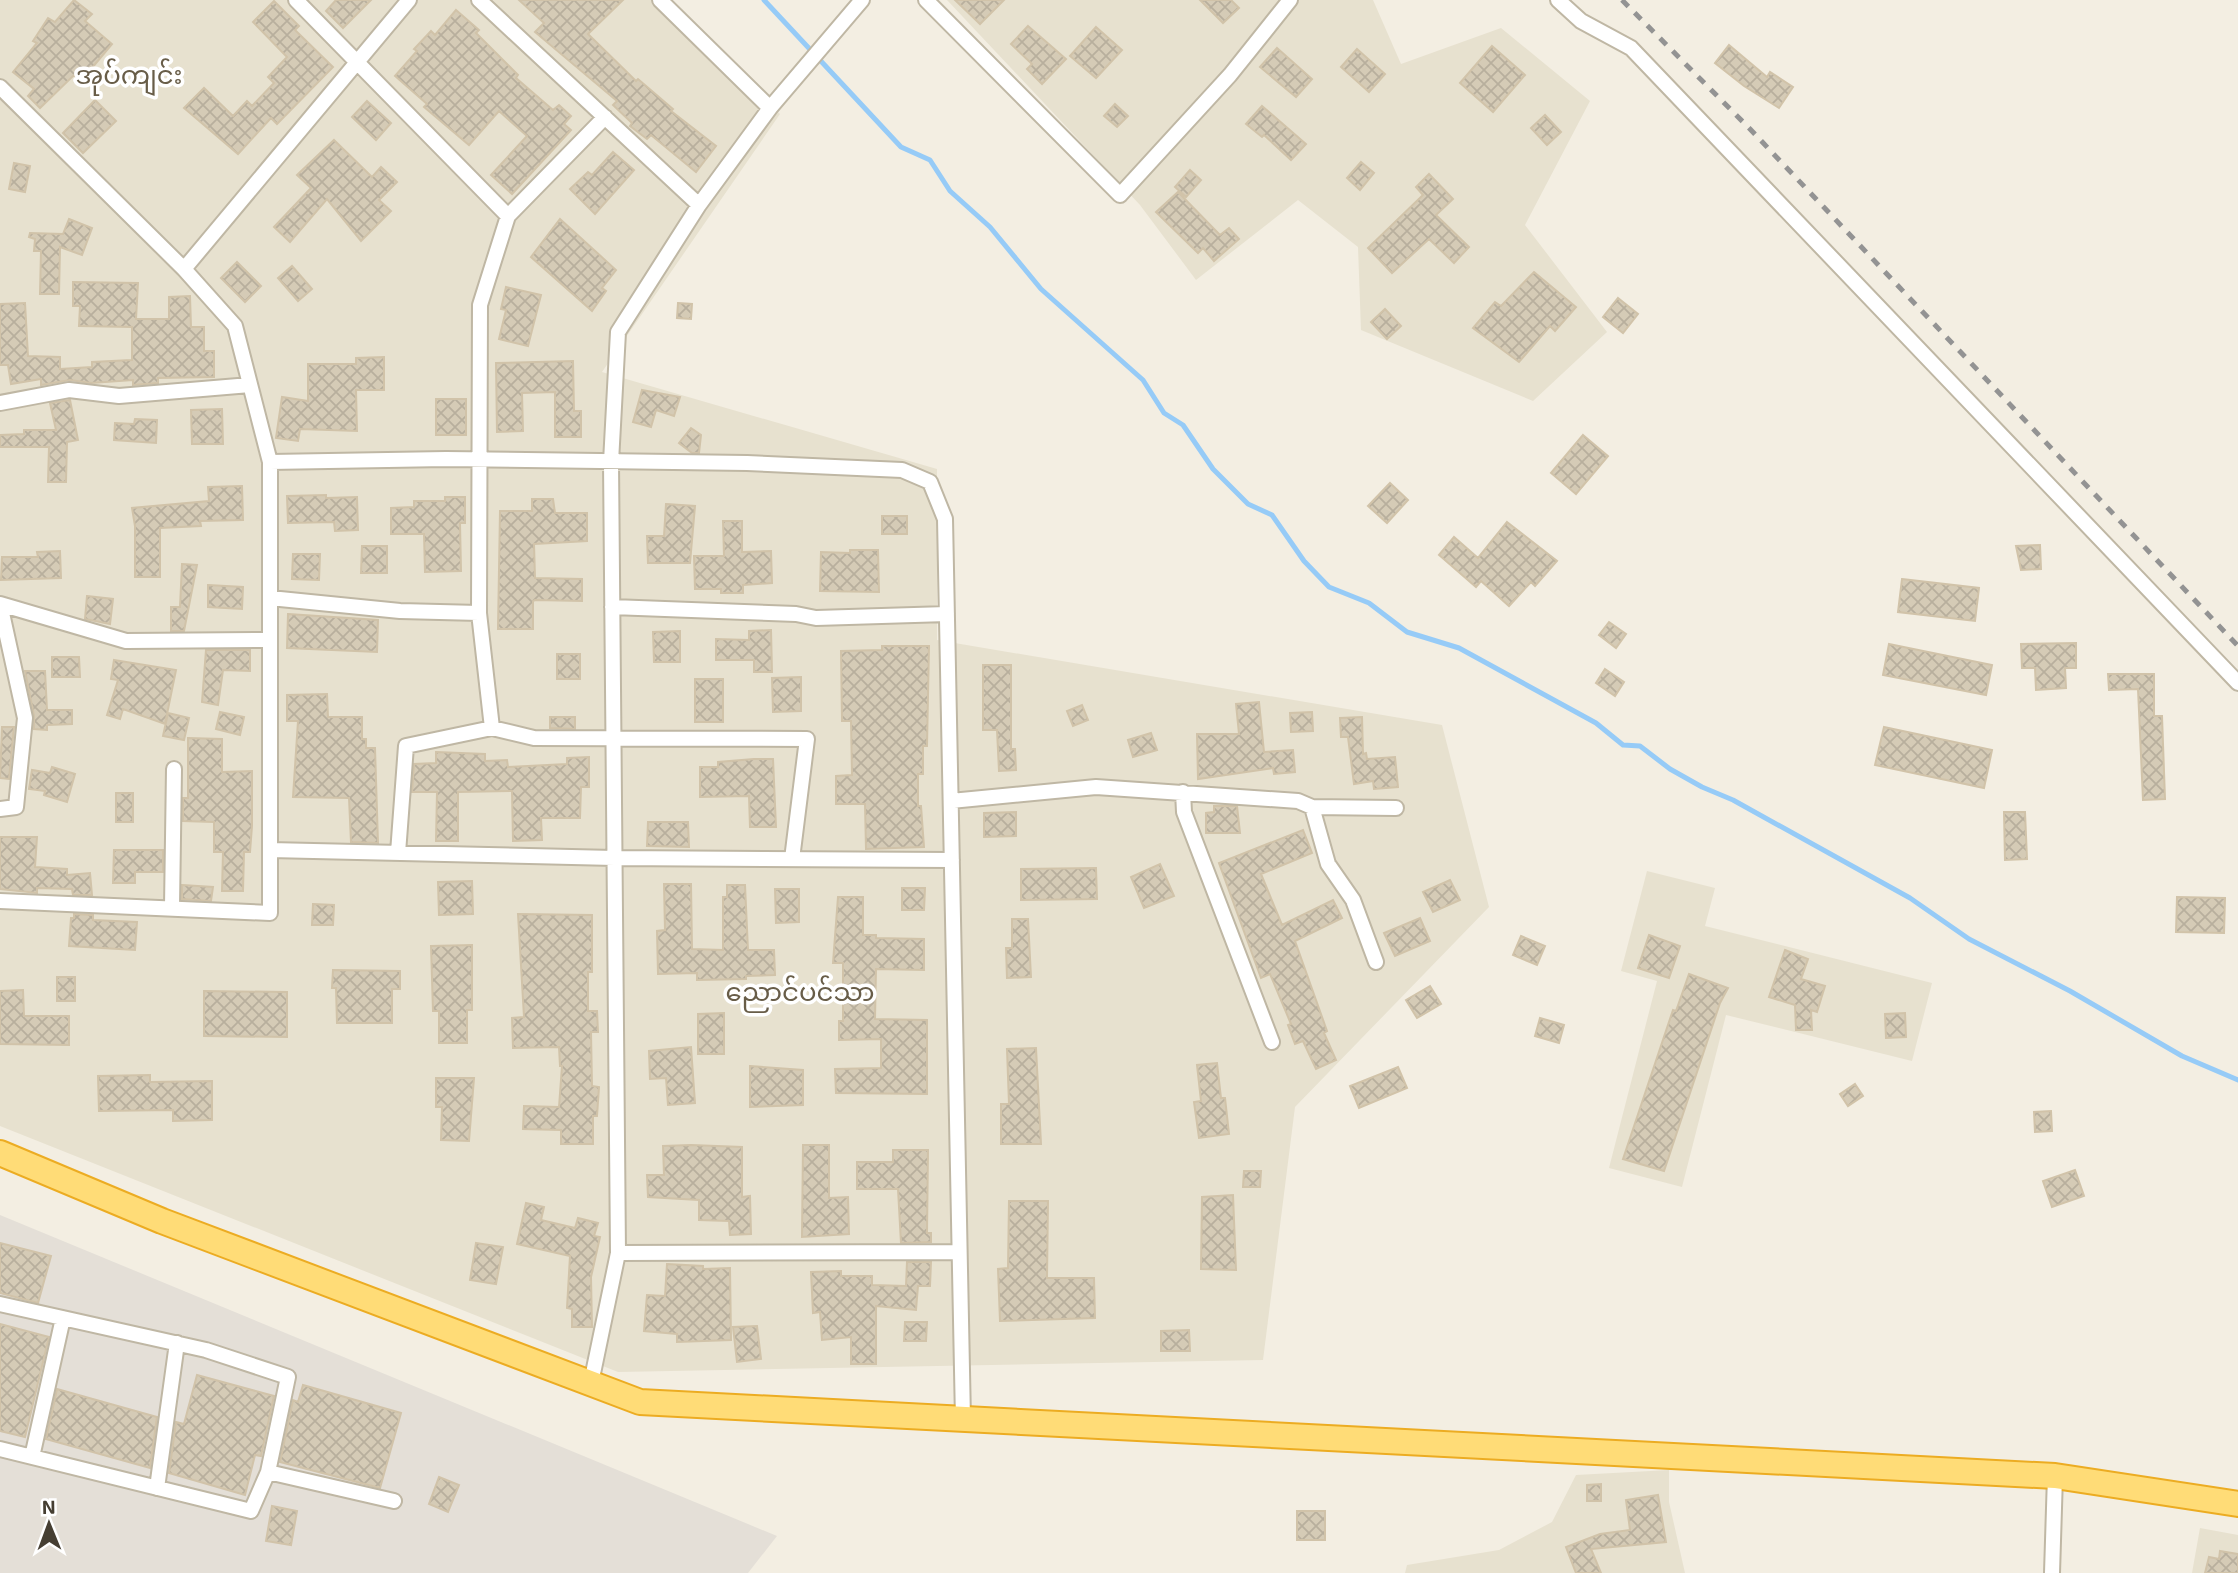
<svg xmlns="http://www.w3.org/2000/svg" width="2238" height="1573" font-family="'Exo 2','Noto Sans Myanmar',sans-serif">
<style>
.residential{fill:#e7e1cf}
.industrial{fill:#e4dfd7}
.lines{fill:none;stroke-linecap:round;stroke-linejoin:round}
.stream{stroke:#96cbf7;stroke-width:5}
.building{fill:url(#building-cross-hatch);stroke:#d1c3a9;stroke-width:2}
.minor-casing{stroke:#bfb7a4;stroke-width:18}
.trunk-casing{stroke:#ecac22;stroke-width:28}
.minor{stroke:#fff;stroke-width:14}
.trunk{stroke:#ffdc77;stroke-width:24}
.rail{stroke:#939393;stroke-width:5;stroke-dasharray:9 9;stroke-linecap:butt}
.labels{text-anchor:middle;stroke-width:7;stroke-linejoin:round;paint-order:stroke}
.quarter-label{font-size:26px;fill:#685d48;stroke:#fff}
</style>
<defs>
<pattern id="building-cross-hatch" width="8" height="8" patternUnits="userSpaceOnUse" patternTransform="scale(1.75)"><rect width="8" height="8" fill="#d5cbb6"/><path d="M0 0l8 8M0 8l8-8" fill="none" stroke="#b8af9d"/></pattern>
</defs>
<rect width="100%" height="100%" fill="#f3eee2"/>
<path class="residential" d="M0,0H657L780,114L602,372L937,469V640L1442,725L1489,907L1295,1107L1263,1360L618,1372L0,1126Z
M947,0H1373L1401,64L1501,28L1590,101L1525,225L1607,332L1533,401L1361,330L1358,247L1298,200L1196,280L1140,205Z
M1647,871L1715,888L1705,926L1932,983L1912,1061L1726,1015L1682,1187L1609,1168L1657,981L1621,971Z
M1669,1470V1502L1685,1573H1405L1407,1565L1499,1550L1552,1522L1576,1475Z
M2200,1528L2238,1535V1573H2192Z"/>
<path class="industrial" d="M0,1215L777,1536L748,1573H0Z"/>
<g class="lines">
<path class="stream" d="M764,0L901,147L930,160L950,191L990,227L1041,289L1143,380L1164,413L1183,425L1213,469L1248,504L1272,515L1304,561L1329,587L1369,603L1407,632L1459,648L1596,723L1623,745L1640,746L1670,769L1702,787L1733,800L1910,898L1969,939L2070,991L2182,1056L2238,1080"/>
</g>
<path class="building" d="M74,0L92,14L85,21L112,44L81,81L74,75L40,108L28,96L34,89L13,72L37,43L33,41L48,18L55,22Z
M336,0H371L343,28L326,11Z
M519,0H623L588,34L636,81L638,79L673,109L671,111L716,146L696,172L651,135L647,139L630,126L632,123L613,105L617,101L535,32L544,23Z
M955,0H1004L980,24Z
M1200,0H1231L1239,8L1223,23Z
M274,1L299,26L295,30L333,67L277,124L271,118L238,154L184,108L204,88L233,116L247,101L252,106L274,83L268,77L287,57L253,22Z
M456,10L479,30L476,33L518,75L516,78L553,110L559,105L571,116L564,124L571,130L512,194L491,175L527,136L499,111L469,145L424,107L427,104L395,76L417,51L414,49L431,31L435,35Z
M1028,26L1066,59L1042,84L1027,69L1032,64L1011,44Z
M1096,27L1122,50L1096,78L1070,56Z
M1729,45L1767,77L1770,72L1793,87L1779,108L1744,86L1715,63Z
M1492,46L1525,75L1493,112L1460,83Z
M1277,48L1312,79L1296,97L1260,67Z
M1357,49L1385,74L1369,92L1341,67Z
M95,100L116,121L83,153L63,133Z
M367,101L391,123L376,140L352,117Z
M1115,104L1128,116L1117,127L1104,116Z
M1262,106L1306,144L1291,160L1264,135L1262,137L1246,124Z
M1545,115L1561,132L1547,145L1531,128Z
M334,140L372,177L381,167L397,182L379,200L391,211L361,241L327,199L290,242L274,227L311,188L297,175Z
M613,152L634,170L595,214L570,189L588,172L592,175Z
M1361,162L1374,173L1360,190L1347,178Z
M14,163L30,166L25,192L9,189Z
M1190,170L1201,180L1186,197L1175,187Z
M1429,174L1453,199L1436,215L1469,247L1454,263L1429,239L1392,273L1368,248L1423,195L1416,187Z
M1178,192L1220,235L1229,228L1239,239L1214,261L1203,248L1198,253L1156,212Z
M69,219L92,228L82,255L60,247L59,294H40L41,251H34L35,239L29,237L30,233L63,234Z
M560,219L616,270L602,288L606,291L592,311L531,257Z
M237,262L261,286L245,302L221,278Z
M292,266L312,289L298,301L278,278Z
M1534,272L1576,307L1555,331L1550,326L1519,362L1473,328L1495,302L1501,306Z
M73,282L138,283L136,319H169V297L190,296L191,327H204V351H214V377L158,378V383L133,385V380L91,383L70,380L41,385V379L11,384L8,365H0V304L25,303L28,356L60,357V369L92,367V362L132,360V327L79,326L80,306H73Z
M506,287L541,295L528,346L499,339L506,310L501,309Z
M1618,298L1638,314L1623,333L1603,317Z
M678,303L692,304L691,319L677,318Z
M1385,309L1401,326L1387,339L1371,322Z
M384,357V390H356L357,431L300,429L298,441L276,438L282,397L308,401V364H356V358Z
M573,361L574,411H581V437H555V392L522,393L523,431L497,432L496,363Z
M642,390L680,397L674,416L656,410L651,427L633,422Z
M436,399H466V435H436Z
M70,400L78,440L67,442L66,482H48L49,447H0V435L24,434V430H56L50,403Z
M222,409L223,444H192L191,410Z
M135,419L157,420L156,443L114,440L115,423L134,424Z
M691,428L701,435L699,453H692L679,443Z
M1583,435L1608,456L1576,494L1551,473Z
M1390,483L1408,500L1387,523L1368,506Z
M242,486L243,520L200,521L201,526L160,528V577H135V526L132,508L209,501L208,487Z
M326,495V498L357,497L358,530L335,531L334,522L288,523L287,496Z
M445,497H465V523H460L461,571L425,572L424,534H391V508L414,507V501H445Z
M532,499H553L555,513H587V541L534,544L535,578L582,579V601L535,600L533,601V629H498L500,511H532Z
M666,504L695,506L690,563H648L647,536H664Z
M882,516H907V534H882Z
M723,521H742V552L771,551L772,583L743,585V593H721V589H695L694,556H724Z
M1507,522L1557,561L1535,586L1531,582L1509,606L1481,581L1476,587L1439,555L1454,537L1478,558Z
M2040,545L2041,569L2021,570L2016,546Z
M362,546H387V573H361Z
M850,550H878L879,592L820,591L821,552L850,553Z
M60,551L61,578L1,580L2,557H38L37,552Z
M293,554H320L319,580L292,579Z
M182,564L197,565L184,631H171V607H180Z
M1902,579L1979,588L1975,621L1898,612Z
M208,585L243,587L242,609L208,607Z
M87,596L113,599L110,624L85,619Z
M288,614L378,620L377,652L287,648Z
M1609,622L1626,634L1616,648L1599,635Z
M771,630L772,672H754V660H716V639L749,640V631Z
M680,631V662H654L653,632Z
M2076,643V668H2065L2066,688L2036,690L2035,668H2022L2021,644Z
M1889,644L1992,665L1986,695L1883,675Z
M882,646H929L927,746H923V774H918V806H921L924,847L866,849L865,804H836V776L852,775L851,721H842L841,651L882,650Z
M206,650H250V671L223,670L218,705L202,702Z
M557,654H580V679H557Z
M52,657H79L80,677H52Z
M114,660L176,670L165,724L123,709L120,719L107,715L118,680L111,679Z
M983,665H1011V749H1015L1016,770L999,771L997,730H983Z
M1605,669L1624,682L1615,696L1596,683Z
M25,671H45L47,710H72V724L47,725V730L34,729V716Z
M2108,674H2154V716H2162L2165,799L2143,800L2138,689L2109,690Z
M801,677V711L773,712L772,678Z
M695,679H723V722H695Z
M327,694L328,717H362V739H366V748H375L378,843L351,842L349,798L293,797L298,721H287V695Z
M1259,702L1264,752L1293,750L1295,772L1274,774L1273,768L1198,779L1197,734H1239L1236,704Z
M1082,705L1088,720L1073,726L1067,711Z
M220,712L244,717L240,735L216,729Z
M1312,712L1313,731L1291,732L1290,713Z
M168,713L189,718L184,740L163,736Z
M550,717H575V729L550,728Z
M1362,717L1363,754L1366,753L1367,759L1395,757L1398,787L1374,789L1373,781L1354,784L1348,737H1341L1340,718Z
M2,727H14L9,779L0,778Z
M1884,727L1992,750L1984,788L1875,765Z
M1151,733L1157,750L1133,757L1128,740Z
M188,738L222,739V772L252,771V826L250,852H244L243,891H222L223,852H214V822L183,821V798H188Z
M436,752L485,754V761L507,760L508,767L567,764V758L589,757V787H581L580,818H541L542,840L513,841L512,791L458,792V841H436L437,792H412L414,764L436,763Z
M754,759H773L776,827H750L749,796L700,797V767H718V762Z
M52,767L75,774L67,802L44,795L45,791L29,789L32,770L50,773Z
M116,793H133V822H116Z
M1214,806H1237L1240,833H1206V813L1214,812Z
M1016,812V836L984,837V813Z
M2004,812H2025L2027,859L2005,860Z
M648,822H688L689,847L647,846Z
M1303,830L1312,853L1261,874L1282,925L1333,900L1342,918L1295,941L1327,1031L1324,1033L1336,1060L1316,1069L1303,1041L1295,1044L1288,1025L1291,1024L1270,974L1261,978L1219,863Z
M0,837H37L35,867L67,869V875L90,873L92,895H73L72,889L37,888V893L0,889Z
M114,850H163V872H135V883H113Z
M1160,864L1174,896L1144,908L1131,877Z
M1096,868L1097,899L1021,900V869Z
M1450,880L1460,900L1433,912L1423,892Z
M472,881L473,914L439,915L438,882Z
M664,884H691L692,949L723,950V897H727V885H745L748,950H774L775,975L746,976V979L697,980V973L658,974L657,931L665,930Z
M182,885L213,887L211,901L182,899Z
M902,888H925L924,910H902Z
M775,889H799V922L776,923Z
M838,897H863V935H876V938L924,939V970L876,969L875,1019L927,1020V1094L836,1093L835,1069L881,1068V1039L839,1040V1021H843V963H833Z
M2177,897L2225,898L2224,933L2176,932Z
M313,904L334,905L333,925H312Z
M74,914L93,915V920L137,922L135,950L69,946L71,918H74Z
M518,914L592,915V972H588V1011H597L598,1032H591L592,1086L599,1087L597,1116H593V1144H561V1130L523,1129L524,1106L559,1107L562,1066H560L559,1047L513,1048L512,1018L524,1017Z
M1420,918L1430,941L1395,956L1384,933Z
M1012,919H1028L1031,977L1007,978L1006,948H1012Z
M1649,935L1680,946L1669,978L1638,968Z
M1521,936L1545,946L1537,965L1513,955Z
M472,945V1010H467V1043H439V1011H433L431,946Z
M1785,950L1808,959L1801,979L1825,986L1817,1012L1811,1010L1812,1030H1796L1795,1005L1769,997Z
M333,970L400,971V989H392V1023H337L336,988H332Z
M1689,974L1728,988L1720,1003L1664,1171L1623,1159L1673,1010L1676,1011Z
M57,977H75V1001H57Z
M1430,986L1441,1004L1417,1018L1406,1000Z
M23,990L24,1016H69V1045L0,1044V991Z
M204,991L287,992V1037L204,1036Z
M724,1013V1054H698V1014Z
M1905,1013L1906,1037L1886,1038L1885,1014Z
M1540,1018L1564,1025L1559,1043L1535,1036Z
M691,1047L695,1103L668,1105L666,1078L650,1079L649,1051Z
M1036,1048L1041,1144H1001V1104H1009L1007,1049Z
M1217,1063L1221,1098H1225L1229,1134L1199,1138L1194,1102L1201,1101L1197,1065Z
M750,1066L803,1070V1105L750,1107Z
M1398,1067L1407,1088L1359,1108L1350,1086Z
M150,1075V1082L212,1081V1120L173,1121V1110L99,1111L98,1076Z
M436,1078H474L469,1141L441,1140L442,1107H436Z
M1855,1084L1863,1096L1848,1106L1840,1094Z
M2051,1111L2052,1131L2035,1132L2034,1112Z
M691,1145L742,1147V1197L750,1196L751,1234L730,1235L729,1221L699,1220V1200L648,1197L647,1175H664L663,1146Z
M803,1145H829V1198L848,1197L849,1234L802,1237Z
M893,1150H928L927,1233H931V1242L901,1243L898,1189H857V1162H893Z
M2075,1170L2084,1196L2052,1207L2043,1181Z
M1244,1171H1261L1260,1187H1243Z
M1233,1195L1236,1270L1201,1269L1202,1197Z
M1009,1201H1048L1047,1278H1094L1095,1318L1000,1321L998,1269L1008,1268Z
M526,1203L544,1207L541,1220L575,1228L578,1218L598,1223L594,1236L600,1237L591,1277L592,1327H572V1309L567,1308L570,1256L517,1244Z
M0,1243L51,1256L38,1303L0,1293Z
M476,1243L503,1247L496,1284L470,1280Z
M907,1262H931L930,1286H918L916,1310L876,1306V1364H851V1337L822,1340L820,1312L813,1313L811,1272L841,1271V1276H872V1285L906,1286Z
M667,1264L703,1266V1269L730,1268L731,1340L677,1342V1334L644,1331L647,1295L665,1296Z
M905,1322H927L926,1341H904Z
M0,1324L49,1337L25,1437L0,1431Z
M757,1326L761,1359L737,1362L733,1327Z
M1189,1330L1190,1351H1161V1331Z
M197,1375L274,1396L261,1456L255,1455L245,1495L169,1473L176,1422L184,1424Z
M303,1385L401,1413L380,1488L280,1462L293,1400L298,1402Z
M57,1389L157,1417L150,1468L46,1439Z
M439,1477L459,1485L448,1512L429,1504Z
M1601,1484V1501H1587V1485Z
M1658,1495L1666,1542L1591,1549L1601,1573H1576L1566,1547L1600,1534L1630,1530L1626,1500Z
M272,1506L297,1511L291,1545L266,1541Z
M1297,1511H1325V1540H1297Z
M2220,1551L2238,1554V1573H2205L2209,1557L2219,1559Z"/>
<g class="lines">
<defs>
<path id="minor" d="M296,0L508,216L605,117
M479,0L699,205
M926,0L1120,195L1230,75L1290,0
M1558,0L1581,21L1631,48L2238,683
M0,87L184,269L235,326L270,462V913L0,901
M770,108L862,0
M184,269L409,0
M0,403L69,390L119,396L250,385
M270,462L446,459L747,463L902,470L930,482L945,519L963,1420
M270,598L400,611L479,613
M0,604L126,641L270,640
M0,604L25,718L16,807L0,809
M612,607L796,614L816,618L947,614
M492,728L479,613L480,305L508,216
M1183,792L1184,812L1272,1042
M951,801L1096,787L1298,801L1312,807L1396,808
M1312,807L1328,864L1353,900L1376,962
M270,850L614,858L952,860
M398,853L406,746L492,728L534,738L807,739L792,859
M172,906L174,769
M618,1253L959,1252
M0,1304L206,1350L288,1377L268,1472
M591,1383L618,1253L611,462L618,332L699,205L770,108L660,0
M0,1449L251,1511L268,1472L394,1501
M32,1457L63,1318
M157,1488L177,1343
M2052,1573L2055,1476"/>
<path id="trunk" d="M0,1153L162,1221L640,1402L2055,1476L2238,1504"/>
</defs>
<use href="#minor" class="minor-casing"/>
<use href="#trunk" class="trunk-casing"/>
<use href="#minor" class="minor"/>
<use href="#trunk" class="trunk"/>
<path class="rail" d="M1622,0L1750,129L2238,646"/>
</g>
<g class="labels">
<g class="quarter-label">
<text x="129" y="84">အုပ်ကျင်း</text>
<text x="800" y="1001">ညောင်ပင်သာ</text>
</g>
</g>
<g transform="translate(49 1524) rotate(359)" stroke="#ffffff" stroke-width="5" paint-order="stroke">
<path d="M0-5L12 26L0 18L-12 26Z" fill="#453e32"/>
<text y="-10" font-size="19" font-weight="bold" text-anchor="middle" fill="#453e32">N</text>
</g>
</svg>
